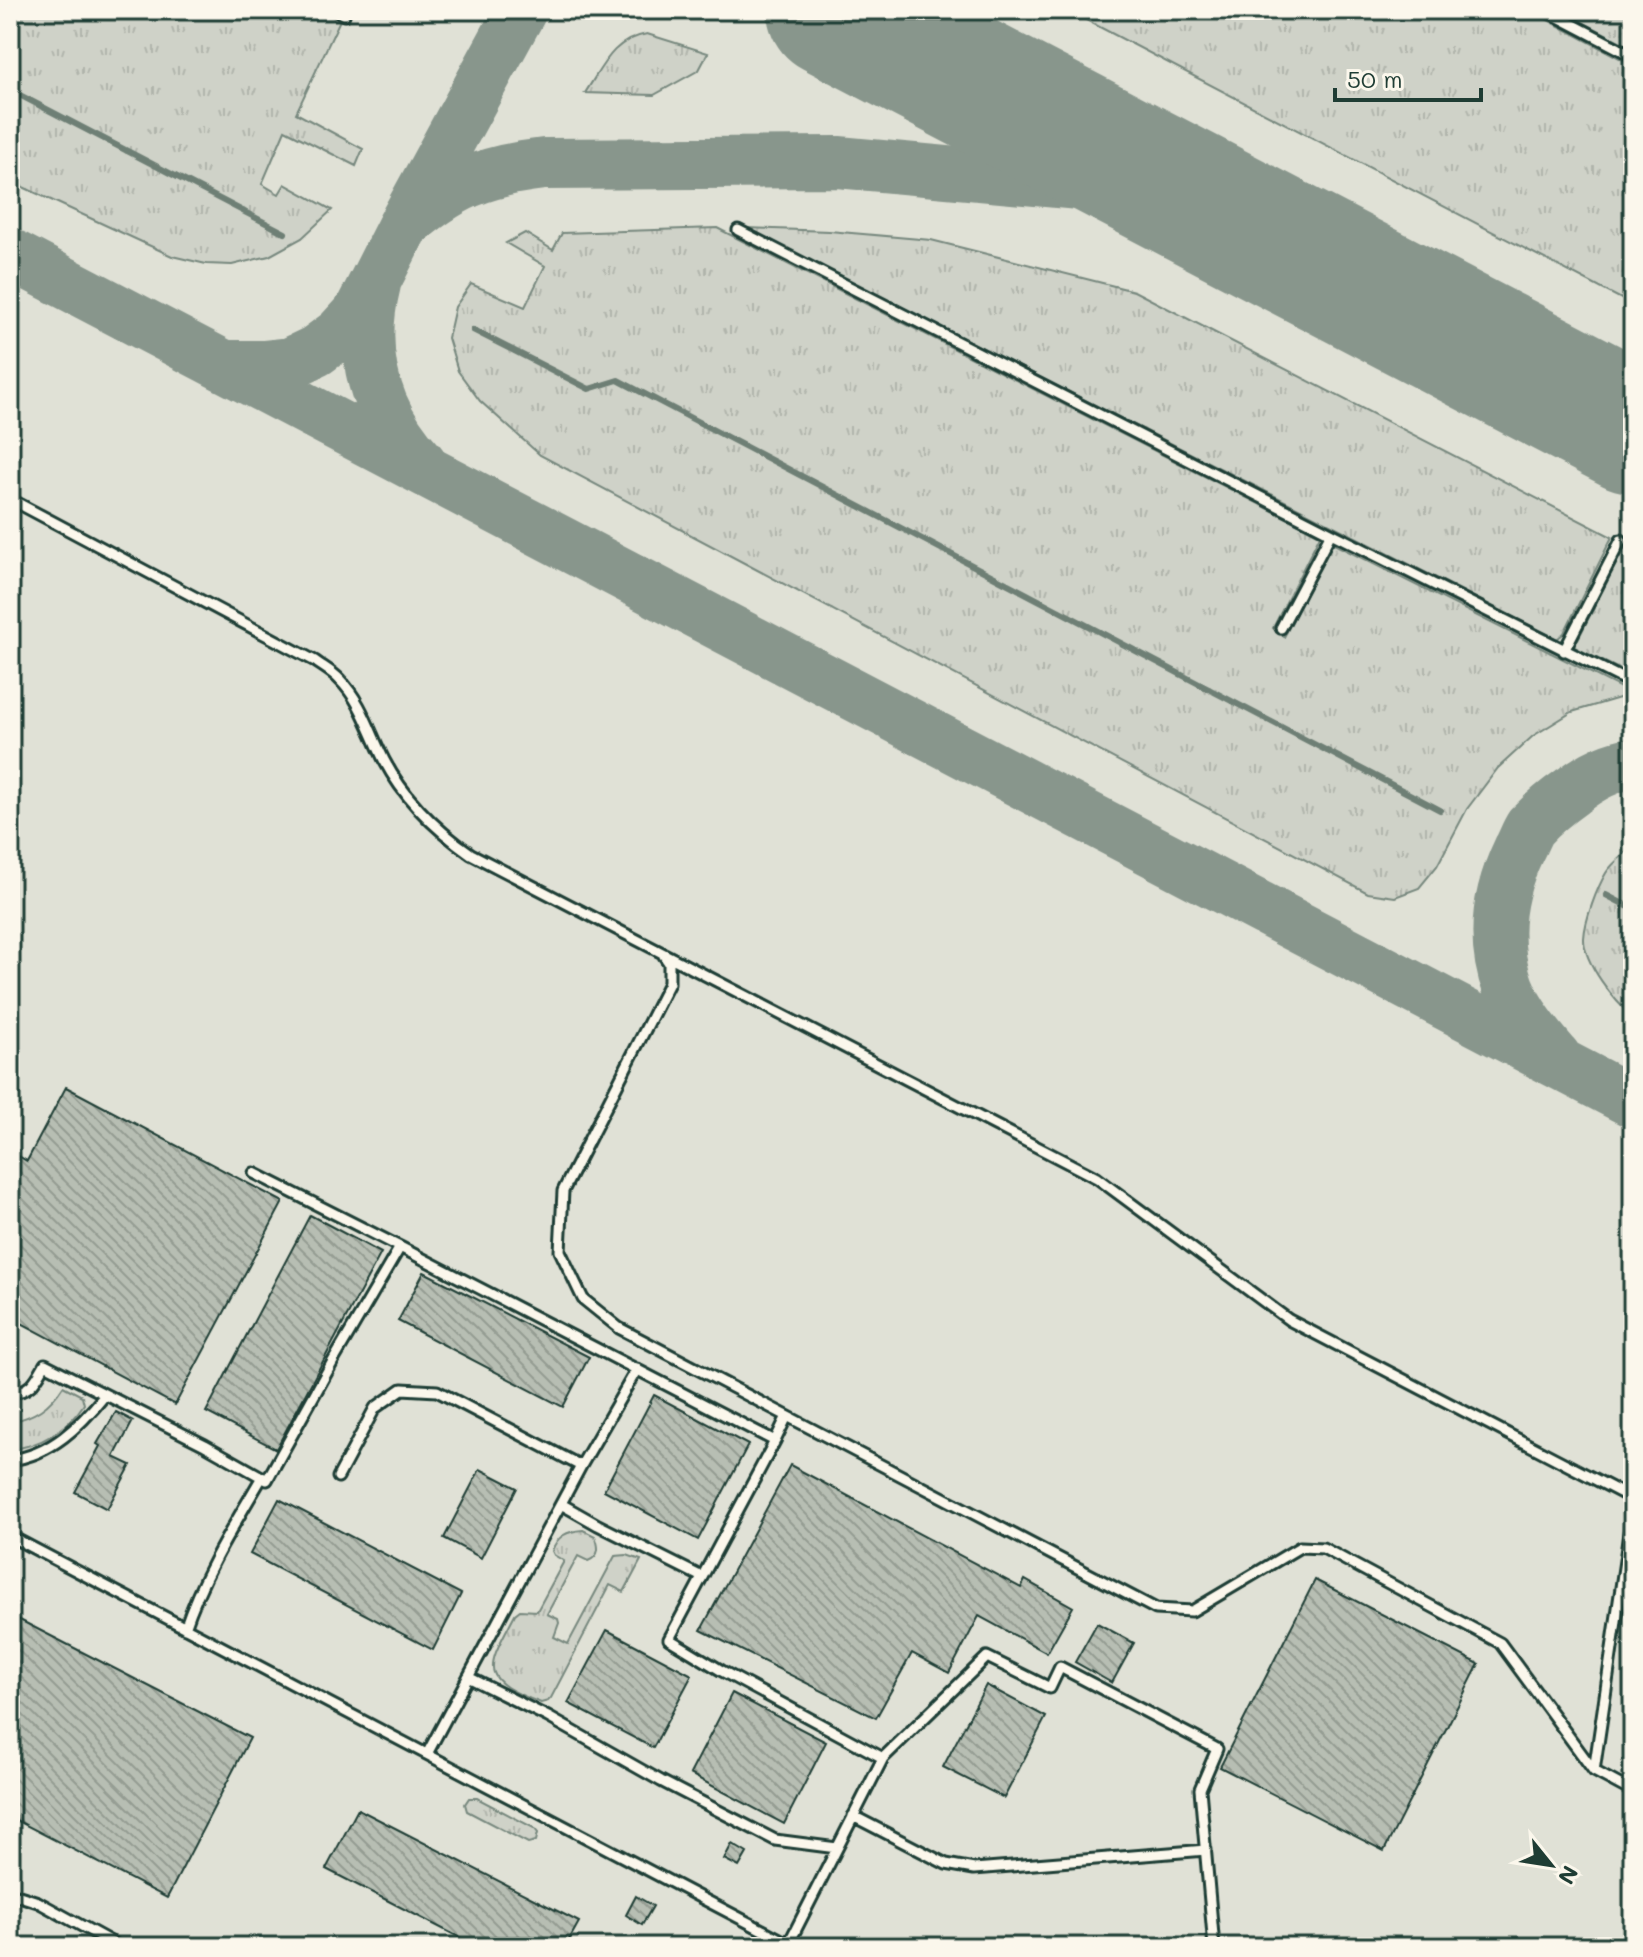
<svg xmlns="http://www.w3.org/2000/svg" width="1643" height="1957" font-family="Mali,sans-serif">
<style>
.built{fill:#e0e1d6}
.grass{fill:url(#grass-tufts);stroke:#77887e;stroke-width:2}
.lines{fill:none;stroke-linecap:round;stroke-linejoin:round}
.stream{stroke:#6e7f75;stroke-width:6}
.taxiway{stroke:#88968c;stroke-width:52}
.runway{stroke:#88968c;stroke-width:132}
.building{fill:url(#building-back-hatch);stroke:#1f3d34;stroke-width:2}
.lane-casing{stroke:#1f3d34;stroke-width:15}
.lane{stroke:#fbf7ec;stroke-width:9}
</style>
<defs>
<pattern id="grass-tufts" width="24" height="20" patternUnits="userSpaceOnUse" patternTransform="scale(2)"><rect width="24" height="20" fill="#cfd2c8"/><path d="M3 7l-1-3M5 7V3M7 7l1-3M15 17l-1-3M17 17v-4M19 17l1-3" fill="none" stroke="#b1b5ac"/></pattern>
<pattern id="building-back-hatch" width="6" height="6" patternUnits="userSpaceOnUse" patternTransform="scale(2)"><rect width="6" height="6" fill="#b7beb3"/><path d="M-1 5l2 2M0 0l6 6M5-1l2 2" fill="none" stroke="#949c92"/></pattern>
</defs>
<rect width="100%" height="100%" fill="#f2f0e5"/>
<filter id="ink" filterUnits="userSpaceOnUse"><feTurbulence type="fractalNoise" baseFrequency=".0125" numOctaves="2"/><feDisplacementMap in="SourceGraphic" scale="16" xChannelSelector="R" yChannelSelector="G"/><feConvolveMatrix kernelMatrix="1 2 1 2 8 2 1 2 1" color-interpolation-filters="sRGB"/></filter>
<g filter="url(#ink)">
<path class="built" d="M10,10H1633V1947H10Z"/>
<path class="grass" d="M10,10H319L340,20L296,113L363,149L356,166L285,130L262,184L279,194L285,184L332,210L302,238L269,256L232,265L206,264L172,256L10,181Z
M1067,10H1529L1633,65V305Z
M1559,10H1633V48Z
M647,34L708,53L699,70L654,95L585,93C603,66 612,40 647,34Z
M717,228L1320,535L1273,628L1284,637L1332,543L1633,694L1572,712L1533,736L1498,768L1467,809L1437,866L1419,888L1395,897L1368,893L540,455L480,401L458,371L448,338L455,307L471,284L525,307L545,266L506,243L525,233L553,250L562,233Z
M746,228L829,231L931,240L1134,291L1612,537L1564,633L1557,639Z
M1627,542L1633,546V676L1574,647Z
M1633,846V1017C1615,1002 1583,962 1584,938C1585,920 1597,888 1606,873C1612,863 1625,854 1633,846Z
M63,1386L82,1396L84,1404C68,1429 40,1447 10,1449V1422C34,1417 50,1407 63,1386Z
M583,1530L595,1536C599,1546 601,1556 588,1561L578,1556L547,1614L558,1619L559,1623L554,1637L568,1644L615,1556L627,1555L641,1560L624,1592L610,1585L551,1698L548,1701L541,1703C476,1678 487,1668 515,1614L520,1610L537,1611L564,1561L554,1555L552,1551C557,1536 567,1531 583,1530Z
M469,1798H477L534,1828L538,1833L536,1841L528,1843L467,1811L465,1804Z"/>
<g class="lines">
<path class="stream" d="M10,90L285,233
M473,330L589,389L618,380L1440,810
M1606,895L1633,909"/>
<path class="taxiway" d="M850,10L857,22
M403,226C450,185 482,171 544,164L838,162L1187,194
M10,254L1633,1102
M375,284C358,352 373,412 421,463
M225,366H263L291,363L316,351L339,334L360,311L403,226L521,10
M1556,1058C1538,1037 1518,1013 1508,987C1491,940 1498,893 1519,849C1523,842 1526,833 1530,827C1542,814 1558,801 1572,791C1590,777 1610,766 1633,763"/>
<path class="runway" d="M833,10L1633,427"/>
</g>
<path class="building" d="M66,1087L283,1202L175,1405L10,1317V1151L27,1161Z
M310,1215L381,1253L276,1449L206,1412Z
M424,1272L589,1357L563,1407L398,1321Z
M654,1395L748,1445L698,1540L604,1490Z
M116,1412L133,1421L114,1457L131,1465L107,1509L75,1492L100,1446L97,1444Z
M790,1465L1021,1588L1025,1580L1073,1607L1047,1653L979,1616L949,1673L912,1653L876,1718L701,1630Z
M480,1469L517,1488L481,1558L444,1538Z
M279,1499L461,1594L433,1650L250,1554Z
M1315,1580L1479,1664L1384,1851L1220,1767Z
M10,1615L250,1738L167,1898L10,1817Z
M1097,1623L1134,1643L1112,1683L1075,1662Z
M607,1630L692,1675L653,1748L568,1703Z
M986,1685L1046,1717L1004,1798L943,1767Z
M732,1693L826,1742L784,1824L690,1774Z
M358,1809L579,1922L565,1947H478L326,1869Z
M732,1844L747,1853L739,1867L724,1859Z
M636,1896L653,1906L642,1925L626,1915Z"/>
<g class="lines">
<defs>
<path id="lane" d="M335,10L344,15
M1545,10L1633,56
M738,230L1331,533L1633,684
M10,499L315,661C323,667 333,672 340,680C362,702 370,733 384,760C405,800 435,829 471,854L1097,1178L1289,1320L1633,1499
M1281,628L1331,533
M1564,651L1621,540
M664,956L669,963V983L563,1191L560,1251L583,1299L619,1328L1156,1609L1192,1611L1300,1547L1323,1548L1500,1643L1594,1771L1633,1792
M254,1173L400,1247
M10,1393C31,1392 36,1380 45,1364L205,1445L267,1480L332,1363L400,1247L775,1441L787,1416
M775,1441L669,1639L722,1671L883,1758
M10,1460C51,1455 80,1426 105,1395
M338,1477L375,1408L402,1389L437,1391L581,1466
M561,1504L598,1525L702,1577
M10,1536L795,1947
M185,1628C203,1574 234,1525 262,1477
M468,1677L548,1717L661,1781L775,1840L837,1848
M427,1754L581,1466L637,1369
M1594,1771L1633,1506
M853,1816L946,1864L974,1869L1206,1850
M10,1893L38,1902L120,1947
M789,1943L883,1758L987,1657L1050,1688L1060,1667L1217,1749L1200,1789L1214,1947"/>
</defs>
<use href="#lane" class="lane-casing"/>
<use href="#lane" class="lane"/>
</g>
</g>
<rect width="1643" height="1957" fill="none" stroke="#fbf7ec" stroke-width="40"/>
<rect x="20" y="20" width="1603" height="1917" fill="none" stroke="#1f3d34" stroke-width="3" filter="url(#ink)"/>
<g transform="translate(1551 1865) rotate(120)" stroke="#fbf7ec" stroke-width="6" paint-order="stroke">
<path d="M0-6L14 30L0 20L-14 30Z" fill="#1f3d34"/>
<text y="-12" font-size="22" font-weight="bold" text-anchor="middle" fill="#1f3d34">N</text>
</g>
<path d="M1335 88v12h146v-12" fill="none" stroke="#1f3d34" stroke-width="4"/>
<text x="1347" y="88" font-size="24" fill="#1f3d34" stroke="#fbf7ec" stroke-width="6" paint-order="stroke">50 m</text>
</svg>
